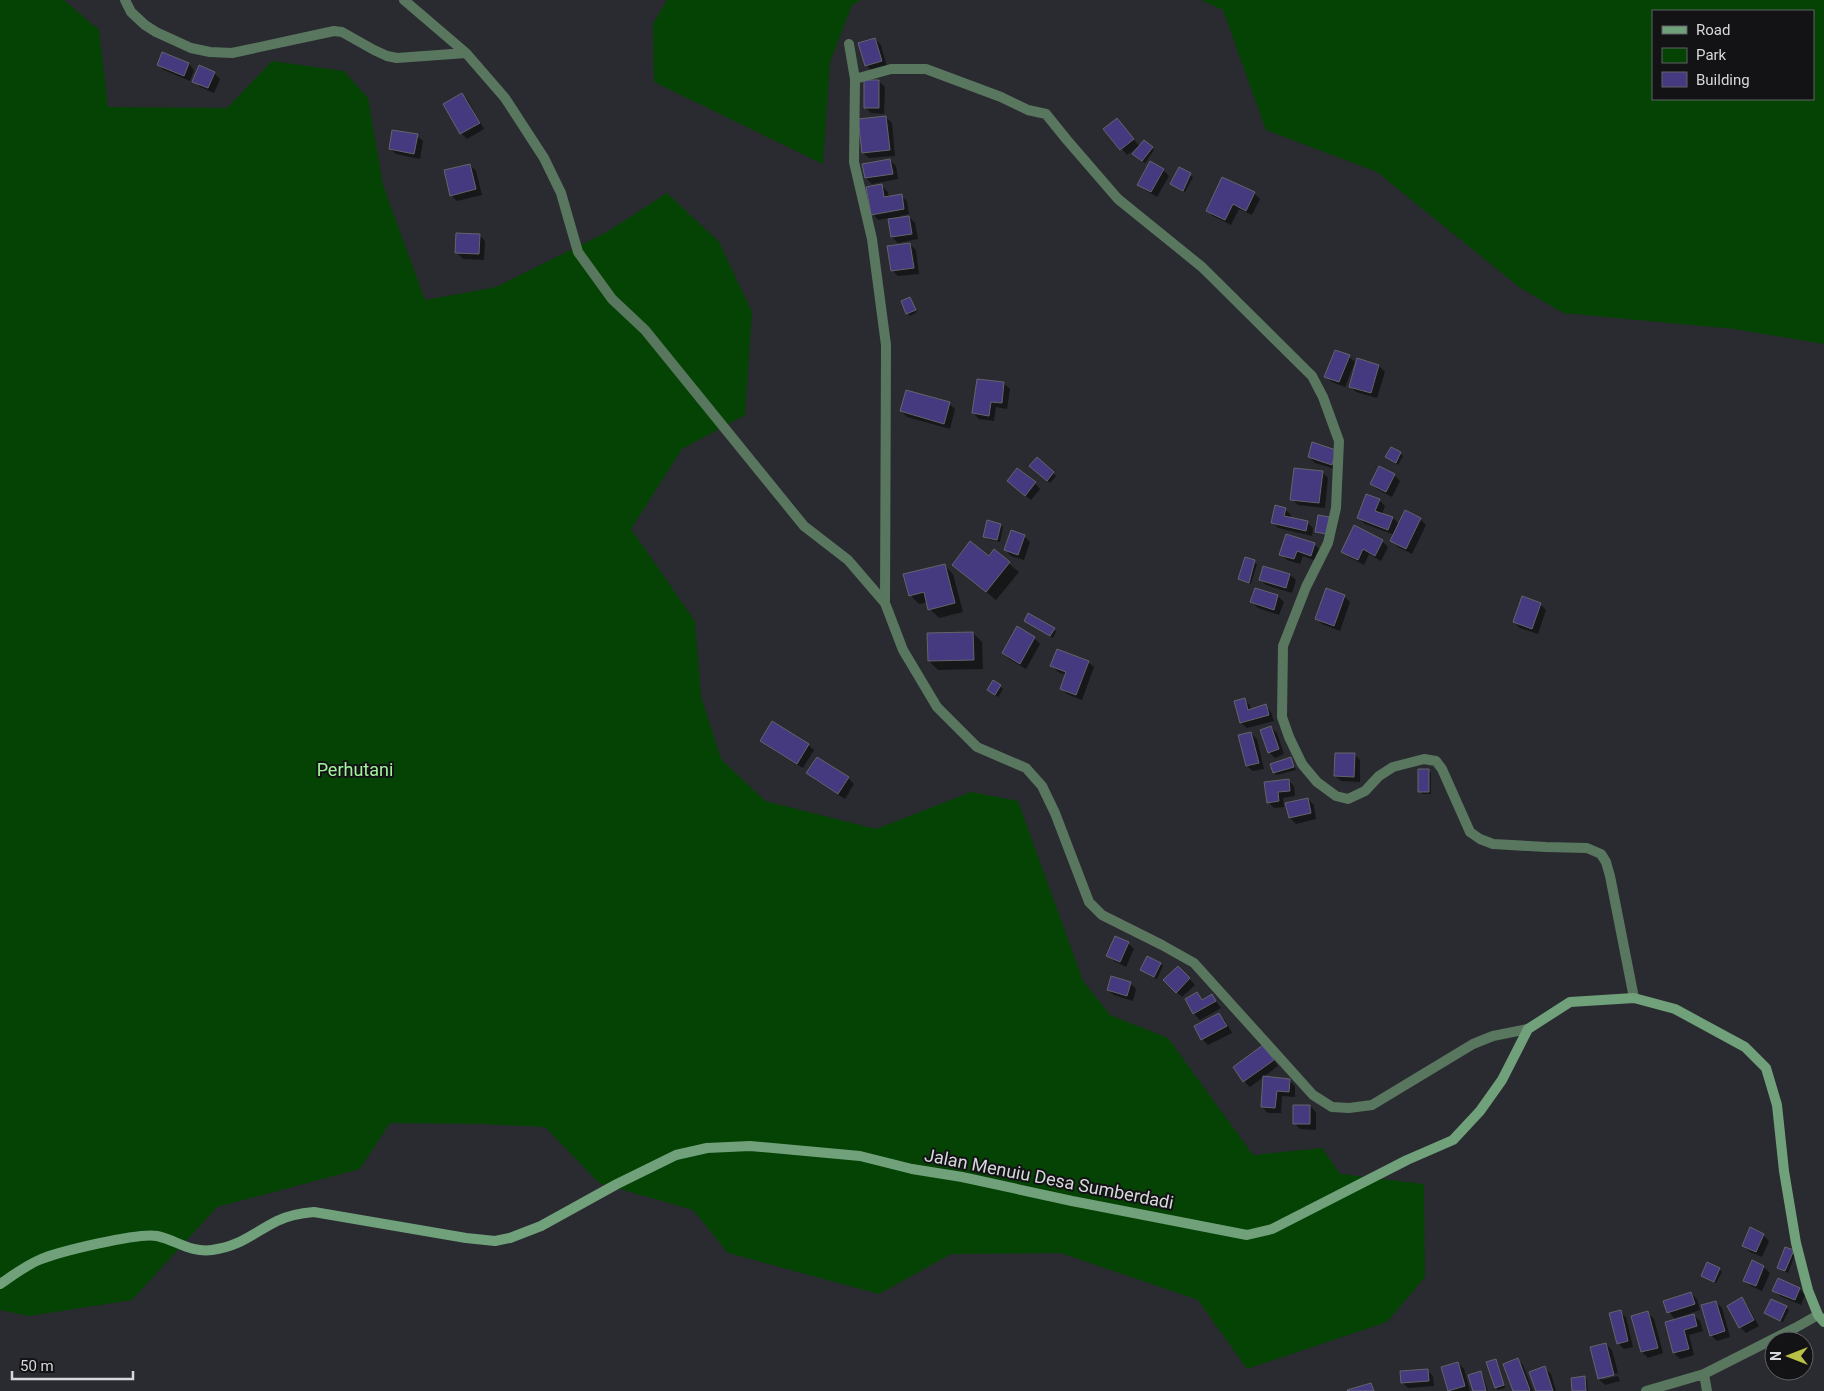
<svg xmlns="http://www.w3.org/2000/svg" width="1824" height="1391" font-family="Roboto,sans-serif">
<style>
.green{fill:#054304;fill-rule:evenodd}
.shadow{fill:#0007}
.building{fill:#453a80;stroke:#64646a}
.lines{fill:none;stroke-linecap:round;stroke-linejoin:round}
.street{stroke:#59775f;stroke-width:10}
.secondary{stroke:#71a17b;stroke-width:10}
.labels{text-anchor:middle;stroke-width:4;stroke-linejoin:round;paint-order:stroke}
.park-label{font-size:18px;fill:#a2f49b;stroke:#131316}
.street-label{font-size:18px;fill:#d7d8db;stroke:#131316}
</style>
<rect width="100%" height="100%" fill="#2a2b30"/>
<path class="green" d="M0,0H64L99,30L108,107L227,108L272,61L344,71L368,98L383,185L425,300L496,287L607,232L667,193L719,242L752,312L745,415L682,449L631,529L695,621L701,696L721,759L765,801L876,829L971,792L1018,801L1083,981L1110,1015L1168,1038L1253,1155L1322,1148L1340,1174L1424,1184L1425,1277L1387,1322L1247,1369L1198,1300L1061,1253L951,1254L879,1294L728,1253L693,1210L599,1183L545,1127L482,1124L390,1123L360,1169L217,1207L132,1300L29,1316L0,1310Z
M667,0H861L852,5L830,62L823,164L654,82L653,24Z
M1201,0H1824V344L1734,329L1563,313L1519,287L1377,172L1266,130L1223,10ZM1813,11V99H1653V11Z"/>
<path class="shadow" d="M875,39L881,45L887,67L872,71L866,65Z
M163,54L189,64L194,70L190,81L164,70L158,64Z
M214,73L220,79L214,93L200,87L194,81Z
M879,81L885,87L884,114L871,113L865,107Z
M462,94L468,100L484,129L467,139L461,133L444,105Z
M886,117L892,123L895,156L869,158L863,153Z
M1122,125L1139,146L1127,155L1105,129Z
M417,136L423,141L420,159L396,154L390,148Z
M1152,148L1154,150L1145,163L1137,157Z
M890,160L896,166L898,179L872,184L866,178Z
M470,165L476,171L482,195L457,201L451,195Z
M1179,169L1193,177L1185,192L1171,184Z
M1163,170L1169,176L1157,197L1145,190L1139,184Z
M882,186L888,192L889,198L901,196L907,201L909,214L900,216V218L909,217L915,223L918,239L898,243L892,237L889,218L878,220L873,214Z
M1254,193L1260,199L1252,215L1239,209L1231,225L1213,216L1207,210Z
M479,235L485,241L484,260L463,259L457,253Z
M910,244L916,250L919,274L898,276L892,270Z
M910,298L917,312L910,316L907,313Z
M1349,357L1355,362L1345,387L1332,382L1326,376Z
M1379,366L1385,372L1377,398L1356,392L1350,386Z
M978,380L1004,384L1010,389L1007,409L996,407L994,421L979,419L973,413Z
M949,404L955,409L950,429L907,417L901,411Z
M1391,449L1403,456L1398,465L1387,457Z
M1336,451L1338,470L1315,463L1309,457Z
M1037,459L1056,476L1050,483L1033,469Z
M1322,472L1328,478L1325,508L1298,505L1292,499Z
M1394,475L1400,481L1392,497L1377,489L1371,484Z
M1035,483L1040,489L1031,500L1014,487Z
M1379,500L1385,506L1382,514L1393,518L1400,525L1420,519L1426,525L1412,554L1398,547L1392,541L1395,535L1365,524L1359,518Z
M1285,509L1291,515L1290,518L1307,522L1313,528L1312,536L1278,528L1272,522Z
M1001,525L1003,527L1000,542L987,539L985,536Z
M1024,536L1030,542L1024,560L1011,556L1005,550Z
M1382,541L1388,547L1381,561L1369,554L1364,565L1349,557L1343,551Z
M1314,544L1320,550L1316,561L1303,556L1300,564L1287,560L1281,554Z
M994,551L1019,572L996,600L953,565L989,557Z
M1246,559L1257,564L1251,584L1240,579Z
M944,565L953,574L963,612L939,618L930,609L928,602L919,604L910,595Z
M1290,575L1296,580L1292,593L1266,585L1260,580Z
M1256,589L1278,596L1284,602L1279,615L1258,608L1252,602Z
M1344,596L1350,602L1340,631L1322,624L1317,618Z
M1540,604L1546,610L1538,634L1520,628L1514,622Z
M1028,623L1054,629L1056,632L1053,638Z
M1018,628L1034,638L1040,644L1026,669L1009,659L1003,653Z
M973,633L982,642L983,669L938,670L929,661Z
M1088,662L1094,667L1082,700L1067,694L1061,688L1066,675L1058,672L1052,666Z
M993,682L1003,689L998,697L991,692Z
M1244,699L1250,705L1251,710L1265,706L1271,712L1274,721L1247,728L1241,723Z
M1271,727L1277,733L1284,754L1275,758L1269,752Z
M1251,733L1257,739L1264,769L1253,771L1247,766Z
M762,740L808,745L814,750L803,768L767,746Z
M1354,754L1360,760V782L1341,781L1335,776Z
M1291,759L1296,770L1277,775L1274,773L1272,765Z
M1428,770L1431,773V794H1422L1420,791Z
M808,773L848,778L854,784L845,799L814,779Z
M1288,780L1294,786L1295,796L1283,798L1284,807L1274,808L1268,802Z
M1308,799L1314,805L1316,819L1296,824L1290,818Z
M1128,943L1134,949L1126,967L1114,961L1108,955Z
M1160,964L1163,966L1157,979L1142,970Z
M1178,967L1195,985L1182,997L1165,980Z
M1130,983L1136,989L1133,1001L1114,995L1108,990Z
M1197,994L1203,1000L1212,996L1221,1008L1200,1020L1194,1014L1186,1000Z
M1219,1014L1225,1020L1232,1033L1208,1045L1202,1039Z
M1269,1053L1278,1066L1250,1087L1244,1081Z
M1265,1078L1289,1080L1295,1086V1097L1282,1096L1281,1113H1268L1262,1107Z
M1310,1106L1316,1112V1130L1300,1129L1294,1123Z
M1763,1235L1769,1241L1762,1257L1750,1252L1744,1246Z
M1793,1251L1795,1254L1788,1273L1781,1270L1778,1268Z
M1764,1267L1770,1273L1762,1291L1751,1286L1745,1281Z
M1719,1269L1722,1272L1716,1283L1702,1276Z
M1778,1280L1800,1289L1805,1295L1801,1305L1780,1296L1774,1290Z
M1691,1293L1697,1299L1700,1310L1676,1318L1677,1320L1694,1315L1700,1321L1703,1331L1689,1335L1694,1355L1680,1359L1674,1353L1667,1323L1676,1320L1669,1312Z
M1741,1299L1747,1305L1759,1326L1746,1333L1740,1327L1728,1307Z
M1716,1302L1722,1308L1730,1337L1717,1341L1711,1335Z
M1786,1307L1789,1310L1783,1322L1766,1313Z
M1620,1312L1626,1317L1633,1347L1624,1349L1618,1343Z
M1648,1313L1654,1319L1663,1353L1648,1358L1642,1352L1633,1317Z
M1606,1344L1612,1350L1618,1373L1602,1377V1380L1618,1376L1620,1381L1605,1385L1599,1379L1592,1348Z
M1517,1359L1523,1365L1533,1391H1515Z
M1495,1360L1498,1363L1505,1388L1498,1390L1496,1388Z
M1458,1363L1464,1369L1470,1391H1450L1443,1368Z
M1545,1368L1551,1374L1556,1391H1537Z
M1427,1370L1433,1376L1434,1386L1408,1388L1402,1382Z
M1480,1372L1483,1375L1488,1391H1474Z
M1585,1378L1587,1380L1588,1391H1573Z"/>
<path class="building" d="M875,38L882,61L865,66L858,43Z
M162,52L189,63L184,76L157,65Z
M199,65L215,72L208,88L192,82Z
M864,80H879V108H864Z
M462,93L480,123L460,134L443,104Z
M886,116L890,150L862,153L858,119Z
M1117,118L1134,139L1120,150L1103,129Z
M392,130L418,134L414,154L389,149Z
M1144,140L1153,147L1142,161L1132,154Z
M890,159L893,174L865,178L862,164Z
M1150,161L1164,169L1151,192L1137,185Z
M470,164L476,189L450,196L444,170Z
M1179,167L1191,173L1183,191L1170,184Z
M1222,177L1255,192L1246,211L1233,204L1225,220L1206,211Z
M882,184L884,197L902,194L904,209L871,215L866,187Z
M909,216L912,234L891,237L888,219Z
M456,233L480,234L479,254L455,253Z
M910,243L914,268L891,271L887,246Z
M910,297L916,310L906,314L901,301Z
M1335,350L1350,355L1339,382L1324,377Z
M1357,358L1379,365L1371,393L1349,387Z
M977,379L1004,382L1002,403L991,402L989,416L972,413Z
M906,390L950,402L944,424L900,411Z
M1312,442L1336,450L1332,465L1308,457Z
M1391,447L1401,452L1396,463L1385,457Z
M1037,457L1054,472L1047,481L1029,466Z
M1379,466L1395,474L1386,492L1370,484Z
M1017,468L1036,482L1025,496L1007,481Z
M1294,468L1323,471L1319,503L1290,500Z
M1366,494L1380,499L1375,511L1393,517L1388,530L1357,518Z
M1275,505L1286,508L1284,516L1308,521L1306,531L1271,523Z
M1405,510L1421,518L1406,549L1390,541Z
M1318,515L1330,517L1327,534L1315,532Z
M987,520L1001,524L997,540L983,537Z
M1354,525L1383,540L1375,556L1363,549L1358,560L1341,552Z
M1011,530L1025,535L1018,555L1004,550Z
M1286,534L1315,543L1311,556L1297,551L1294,559L1279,555Z
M970,541L989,556L994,549L1010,562L986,592L952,565Z
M1245,557L1255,560L1249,583L1238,579Z
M945,564L955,603L928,610L924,592L909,596L903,574Z
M1263,566L1290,574L1286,588L1259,580Z
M1255,588L1278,595L1274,610L1250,602Z
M1326,588L1345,595L1334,626L1315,619Z
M1522,596L1541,603L1532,629L1513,622Z
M1028,613L1055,628L1050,636L1024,621Z
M1017,626L1035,637L1020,664L1002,653Z
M973,632L974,660L928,661L927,633Z
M1057,649L1089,661L1076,695L1060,689L1066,672L1050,666Z
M993,680L1001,685L995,695L987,690Z
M1245,698L1248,710L1266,704L1269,715L1240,723L1234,701Z
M772,721L809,744L797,764L760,741Z
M1271,726L1279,749L1268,753L1260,730Z
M1251,732L1259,763L1246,766L1238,735Z
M1335,753H1355L1354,777L1334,776Z
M817,757L849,777L838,794L806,773Z
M1291,757L1294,767L1273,773L1270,764Z
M1418,769H1429V792H1418Z
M1289,779L1290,791L1278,792L1279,801L1267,803L1264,782Z
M1308,798L1311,813L1289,818L1285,803Z
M1115,936L1129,942L1120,962L1106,956Z
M1147,956L1161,963L1154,977L1140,970Z
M1178,966L1190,978L1176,993L1163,980Z
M1111,976L1131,982L1127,996L1107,990Z
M1197,992L1202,1000L1212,994L1216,1001L1193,1014L1185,999Z
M1219,1013L1227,1026L1201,1040L1194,1026Z
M1263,1045L1274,1060L1243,1082L1233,1067Z
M1263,1076L1290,1079L1289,1092L1277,1091L1275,1108L1261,1107Z
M1293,1105H1310V1124H1293Z
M1750,1227L1764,1234L1756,1252L1742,1246Z
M1785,1247L1794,1250L1785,1271L1777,1268Z
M1752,1260L1764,1266L1756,1286L1743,1281Z
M1707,1262L1720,1268L1714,1282L1701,1276Z
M1778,1278L1800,1288L1795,1300L1772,1291Z
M1691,1292L1695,1304L1667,1313L1663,1301Z
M1742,1297L1754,1320L1739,1328L1727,1306Z
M1771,1299L1787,1306L1780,1321L1764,1313Z
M1716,1301L1725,1331L1710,1336L1701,1305Z
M1621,1310L1628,1341L1617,1344L1609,1313Z
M1648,1311L1658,1348L1641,1352L1631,1316Z
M1694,1314L1697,1326L1684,1330L1689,1349L1673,1353L1665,1322Z
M1606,1343L1614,1375L1598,1379L1590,1347Z
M1518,1358L1530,1390L1528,1391H1513L1503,1364Z
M1496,1359L1504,1385L1495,1388L1486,1362Z
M1458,1362L1465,1386L1448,1391L1441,1367Z
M1545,1366L1553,1391H1536L1529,1372Z
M1428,1369L1429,1381L1401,1383L1400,1371Z
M1481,1371L1486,1391H1473L1468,1375Z
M1585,1376L1586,1391H1572L1571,1378Z
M1371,1383L1374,1391H1348L1347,1390Z"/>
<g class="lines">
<path class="street" d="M125,0L131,12L145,25L156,32L191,48L210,52L232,53L334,31L342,32L374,50L387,56L397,58L466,53
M404,0L466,53L505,98L544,158L561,193L578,252L612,299L645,330L804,526L848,560L885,603
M849,44L855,79L854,162L872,239L886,345L885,603L903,650L937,707L977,747L1026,768L1042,786L1055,813L1089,902L1102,915L1162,945L1194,963L1313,1095L1332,1107L1349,1108L1372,1105L1473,1044L1493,1036L1528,1029
M855,79L891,69H926L1001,97L1028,110L1046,114L1067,140L1118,199L1202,267L1312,376L1323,397L1339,441L1336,508L1328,543L1306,587L1283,646L1282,717L1289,737L1302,764L1317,782L1336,796L1348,799L1365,791L1379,776L1393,767L1424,759L1436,761L1442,769L1470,832L1480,839L1493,844L1546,847L1587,848L1601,854L1606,862L1610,876L1634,998
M1704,1374L1707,1391
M1646,1391L1704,1374L1795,1328L1818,1315"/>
<path class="secondary" d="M0,1284C12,1276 25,1266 39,1260C57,1252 139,1232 157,1236C176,1240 191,1253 212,1250C241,1246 253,1233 277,1221C289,1215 301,1213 314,1212L466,1238L495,1241L510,1238L541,1226L617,1184L676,1155L707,1148L750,1146L860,1156L912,1169L962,1177L1072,1201L1247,1235L1272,1229L1407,1160L1453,1140L1480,1111L1502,1080L1528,1029L1570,1002L1634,998L1675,1009L1745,1047L1766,1068L1777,1105L1784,1171L1796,1243L1808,1290L1818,1315L1824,1322"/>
</g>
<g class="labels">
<g class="park-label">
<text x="355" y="776">Perhutani</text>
</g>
<g class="street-label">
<text transform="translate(1049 1179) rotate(11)" y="6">Jalan Menuiu Desa Sumberdadi</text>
</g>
</g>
<rect x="1652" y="10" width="162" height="90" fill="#131316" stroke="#616265"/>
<rect x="1662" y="26" width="25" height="8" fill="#71a17b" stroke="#616265"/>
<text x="1696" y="35" font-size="15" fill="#d7d8db">Road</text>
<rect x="1662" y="48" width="25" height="15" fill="#054304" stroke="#616265"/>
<text x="1696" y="60" font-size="15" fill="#d7d8db">Park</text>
<rect x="1662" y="72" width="25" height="15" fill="#453a80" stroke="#616265"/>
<text x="1696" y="85" font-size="15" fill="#d7d8db">Building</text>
<g transform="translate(1789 1356) rotate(270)"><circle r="24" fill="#131316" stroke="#616265"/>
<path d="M0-4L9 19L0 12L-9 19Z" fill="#b9c046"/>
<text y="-8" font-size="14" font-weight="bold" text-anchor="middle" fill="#d7d8db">N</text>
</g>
<path d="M12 1371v8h121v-8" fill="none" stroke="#d7d8db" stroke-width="2.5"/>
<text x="20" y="1371" font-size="15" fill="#d7d8db" stroke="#131316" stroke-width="4" paint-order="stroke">50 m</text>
</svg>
